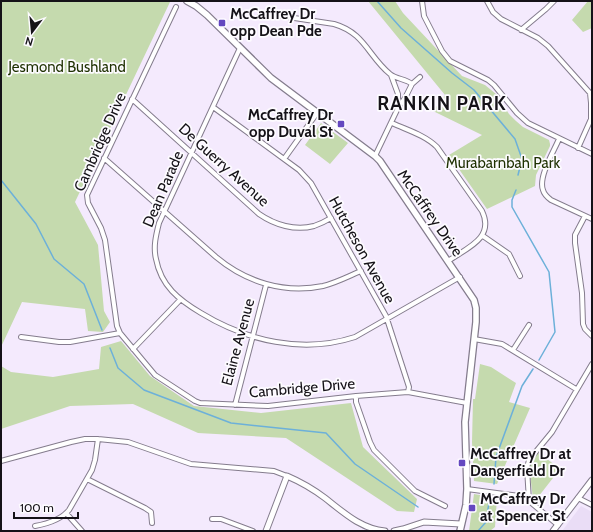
<svg xmlns="http://www.w3.org/2000/svg" width="593" height="532" font-family="Cabin,sans-serif">
<style>
.built{fill:#eaddf6}
.green{fill:#c5daae}
.lines{fill:none;stroke-linecap:round;stroke-linejoin:round}
.stream{stroke:#6cb0d9;stroke-width:1.5}
.minor-casing{stroke:#847c8d;stroke-width:6}
.tertiary-casing{stroke:#847c8d;stroke-width:7}
.secondary-casing{stroke:#847c8d;stroke-width:8}
.minor{stroke:#fff;stroke-width:4}
.tertiary{stroke:#fff;stroke-width:5}
.secondary{stroke:#fff;stroke-width:5.5}
.poi-dot{fill:#6448c0;stroke:#fdfbff;stroke-width:1.5}
.labels{text-anchor:middle;stroke-width:3.5;stroke-linejoin:round;paint-order:stroke}
.poi-label{font-size:15px;font-weight:bold;fill:#151218;stroke:#fdfbff;text-anchor:start}
.park-label{font-size:15px;fill:#1f3102;stroke:#fdfbff}
.street-label{font-size:15px;fill:#151218;stroke:#fdfbff}
.district-label{font-size:19px;font-weight:bold;letter-spacing:1px;fill:#151218;stroke:#fdfbff}
</style>
<rect width="100%" height="100%" fill="#f4eafd"/>
<path class="built" d="M581,506L592,512V531H562Z"/>
<path class="green" d="M1,1L170,2L75,202L98,245L104,311L110,322L103,332L88,331L85,309L22,302L1,347Z
M368,1H395L403,13L462,76L485,85L496,94L509,114L516,121L523,127L549,140L550,144V146L536,175L535,186L487,209L449,155L482,135L433,111L445,95Z
M588,1H592V28L583,32L572,20Z
M321,123L348,143L330,164L305,145Z
M121,341L150,376L194,406L261,413L351,403L363,447L417,499L414,512L397,511L286,438L198,433L133,404L70,406L1,429V366L11,372L53,377L99,369L101,347Z
M480,364L491,367L516,383L509,402L530,408L497,484L474,481L472,442L473,399H475Z
M538,452L560,469L535,501L533,499L529,465Z
M474,494L497,498L495,527L490,531H469Z"/>
<g class="lines">
<path class="stream" d="M377,1L401,28L452,73L474,90L515,139L522,159L518,175
M1,180L36,224L54,259L84,284L102,330
M516,190L512,200V207L549,272L555,332L539,360
M110,348L118,368L144,390L231,423L326,433L355,464L418,507
M494,484L496,457L522,386L533,369
M478,531L486,522L490,496"/>
<defs>
<path id="minor" d="M422,1L424,16L442,51L450,61L488,80L494,85L517,113L528,123L592,154
M487,1L493,12L501,19L538,38L548,46L590,93L591,103V119L578,148
M176,7L87,195L88,203L101,228L105,240L117,326L120,333L155,375L195,401L200,403L268,406L356,396L408,392
M260,16L268,14L334,24C365,33 368,56 390,74C396,79 406,79 412,84L405,98L398,108L375,156
M521,30L546,9L554,1
M240,48L159,223C156,235 153,247 156,259C161,286 179,300 201,313C247,341 303,354 355,337L460,277
M391,75L398,94V108
M412,84L420,77
M132,99L259,214C275,225 295,231 314,226C320,224 326,221 331,218
M213,107L299,170L311,183L386,316L409,387L408,392L467,403
M392,123C407,130 425,135 437,147L482,211C495,238 467,248 448,261
M559,139C554,151 538,177 543,190C544,194 547,197 551,200L592,219
M104,158L216,257C246,282 284,294 323,286C336,283 349,276 361,271
M284,159L317,113
M585,216L575,235V243L582,293L583,324L585,329L592,336
M483,236L509,254L520,276
M21,337L59,342H70L120,333
M474,339L502,344L576,389
M133,349L180,300
M513,350L529,325
M356,396V402L370,442L374,450L415,491L445,506
M235,405L266,285
M1,461L71,442L85,439H98L128,442L191,464L274,471L287,476
M87,479L145,508L151,512L152,523
M467,489L520,496L529,501L558,525
M578,498L592,505
M529,501L527,468L529,460L552,432L592,364
M66,513L82,531
M212,519H221L253,531
M35,526C46,524 61,520 69,510L92,470L95,460L98,439"/>
<path id="tertiary" d="M266,531L287,476C301,482 313,489 325,498C343,512 361,529 385,531
M394,531L403,529L424,522L461,524
M553,531L592,480"/>
<path id="secondary" d="M187,1L196,6L207,15L271,78L375,156L380,161L474,300L476,308V322L465,422L467,489L466,505L460,531"/>
</defs>
<use href="#minor" class="minor-casing"/>
<use href="#tertiary" class="tertiary-casing"/>
<use href="#secondary" class="secondary-casing"/>
<use href="#minor" class="minor"/>
<use href="#tertiary" class="tertiary"/>
<use href="#secondary" class="secondary"/>
</g>
<g class="poi-dot">
<rect x="218" y="19" width="8" height="8" rx="2"/>
<rect x="337" y="120" width="8" height="8" rx="2"/>
<rect x="458" y="459" width="8" height="8" rx="2"/>
<rect x="468" y="504" width="8" height="8" rx="2"/>
</g>
<g class="labels">
<g class="poi-label">
<text x="230" y="19">McCaffrey Dr<tspan x="230" dy="17">opp Dean Pde</tspan></text>
<text x="333" y="120" text-anchor="end">McCaffrey Dr<tspan x="333" dy="17">opp Duval St</tspan></text>
<text x="470" y="459">McCaffrey Dr at<tspan x="470" dy="17">Dangerfield Dr</tspan></text>
<text x="480" y="504">McCaffrey Dr<tspan x="480" dy="17">at Spencer St</tspan></text>
</g>
<g class="park-label">
<text x="67" y="72">Jesmond Bushland</text>
<text x="503" y="168">Murabarnbah Park</text>
</g>
<g class="street-label">
<text transform="translate(100 142) rotate(-66)" y="5">Cambridge Drive</text>
<text transform="translate(224 165) rotate(42)" y="5">De Guerry Avenue</text>
<text transform="translate(163 189) rotate(-67)" y="5">Dean Parade</text>
<text transform="translate(430 213) rotate(55)" y="5">McCaffrey Drive</text>
<text transform="translate(362 250) rotate(61)" y="5">Hutcheson Avenue</text>
<text transform="translate(238 342) rotate(-75)" y="5">Elaine Avenue</text>
<text transform="translate(302 388) rotate(-5)" y="5">Cambridge Drive</text>
</g>
<g class="district-label">
<text x="442" y="110">RANKIN PARK</text>
</g>
</g>
<rect width="593" height="532" fill="none" stroke="#151218" stroke-width="4"/>
<g transform="translate(32 32) rotate(196)" stroke="#fdfbff" stroke-width="3" paint-order="stroke">
<path d="M0-3L7 15L0 10L-7 15Z" fill="#151218"/>
<text y="-6" font-size="11" font-weight="bold" text-anchor="middle" fill="#151218">N</text>
</g>
<path d="M14 512v6h64v-6" fill="none" stroke="#151218" stroke-width="2"/>
<text x="20" y="512" font-size="12" fill="#151218" stroke="#fdfbff" stroke-width="3" paint-order="stroke">100 m</text>
</svg>
